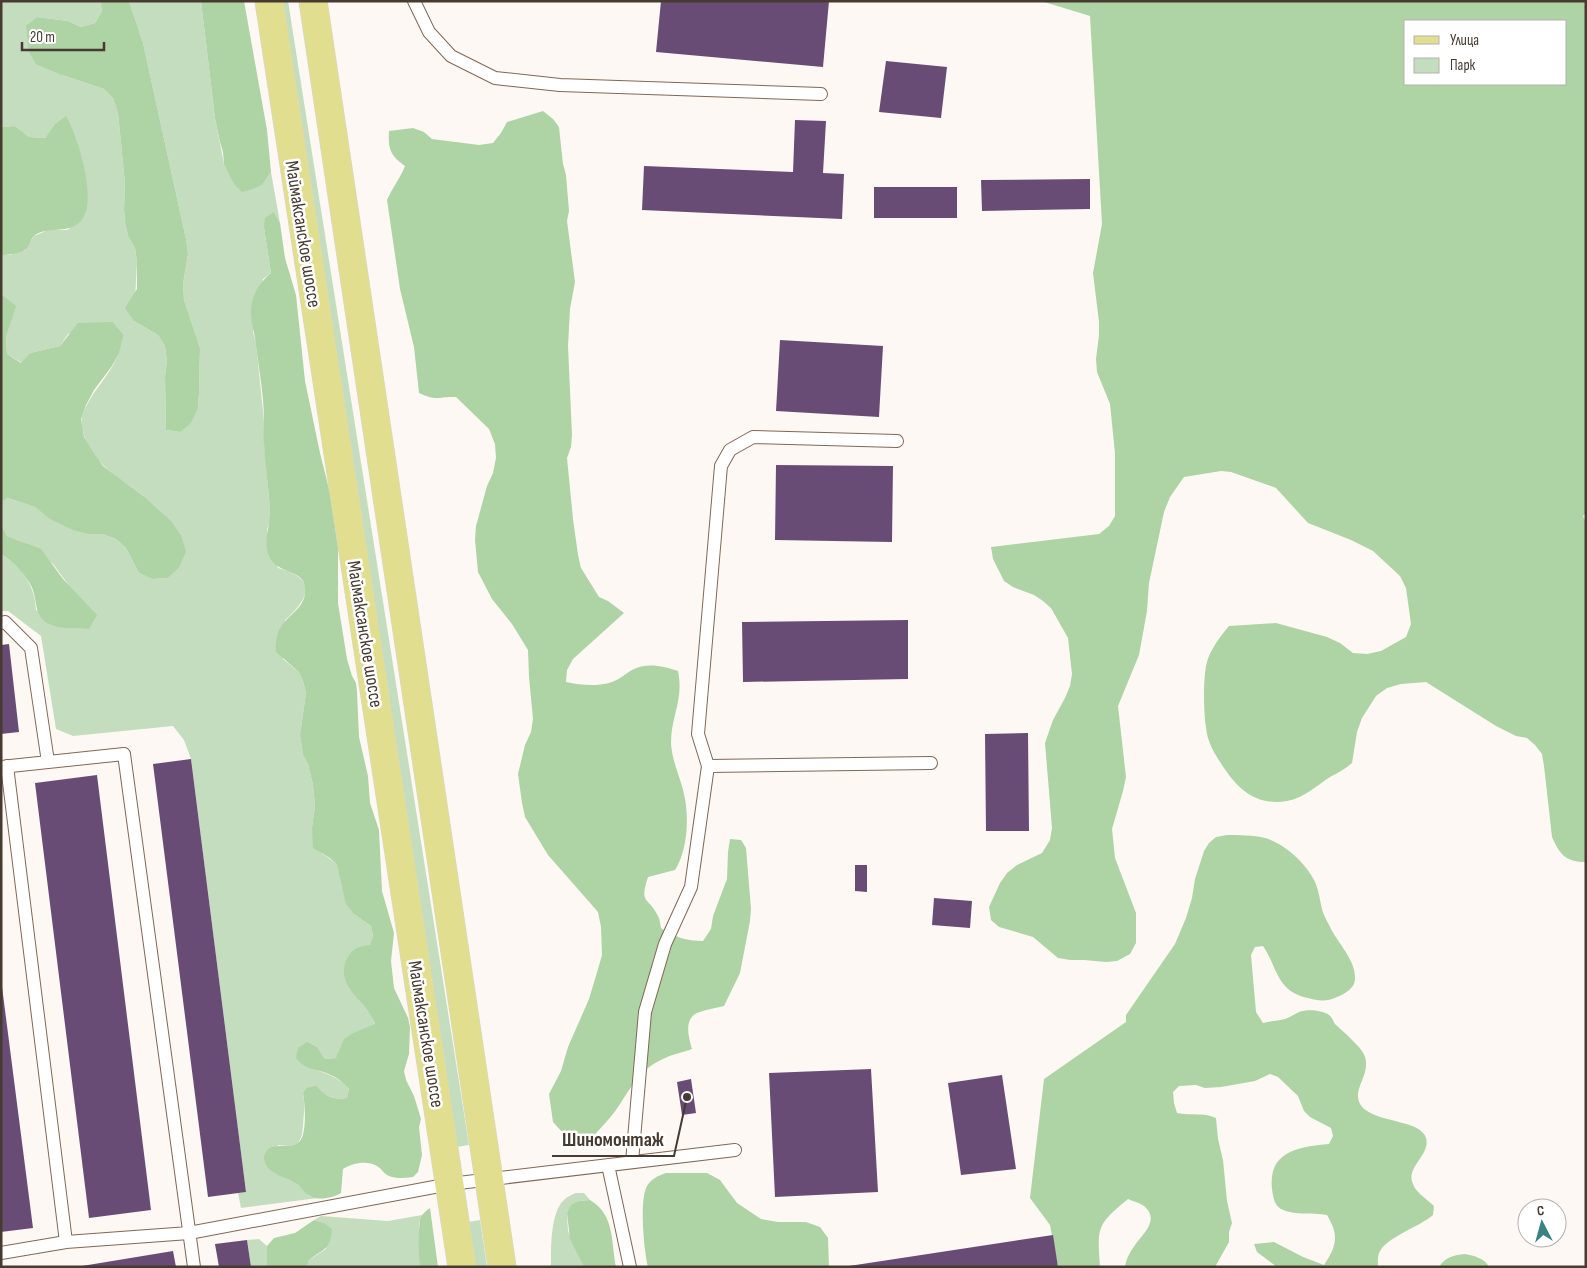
<svg xmlns="http://www.w3.org/2000/svg" width="1587" height="1268" font-family="'Sofia Sans Condensed',sans-serif">
<style>
.green{fill:#c5ddbf}
.forest{fill:#aed3a4;fill-rule:evenodd}
.building{fill:#694c76}
.lines{fill:none;stroke-linecap:round;stroke-linejoin:round}
.lane-casing{stroke:#816755;stroke-width:14}
.primary-casing{stroke:#d6d4d2;stroke-width:29}
.lane{stroke:#fff;stroke-width:12}
.primary{stroke:#e1df8f;stroke-width:28}
.labels{text-anchor:middle;stroke-width:5;stroke-linejoin:round;paint-order:stroke}
.street-label{font-size:19px;fill:#463a31;stroke:#fff}
.leader{fill:none;stroke:#463a31;stroke-width:2}
.callout-dot{fill:#463a31;stroke:#fff;stroke-width:2}
.callout-label{font-size:20px;text-anchor:middle;font-weight:bold;fill:#463a31;stroke:#fff;stroke-width:5;stroke-linejoin:round;paint-order:stroke}
</style>
<rect width="100%" height="100%" fill="#fef8f4"/>
<path class="green" d="M1,1H100L102,11L95,23L81,27L68,21L37,17L26,25L62,75L104,89L113,98L118,113L125,183L124,209L125,222L128,236L135,248L137,262L134,321L158,335L165,346L167,361L165,376L166,430L180,432L198,408L199,393L200,348L184,300L183,284L188,254L186,239L143,43L129,1H201L215,118L224,164L263,184L271,172L280,223L274,212L264,228L271,273L263,279L253,332L256,343L264,421V443L270,510V520L267,530L278,568C317,578 310,598 285,620L283,659L299,672L303,681L306,693L300,735L303,755L308,764L313,785L315,806L312,827L321,853L329,858L337,865L340,874L342,886L354,914L371,926L373,936L358,999L372,1016L375,1025L364,1029L337,1058L325,1059L318,1048L312,1069C327,1073 338,1077 349,1089L347,1098C333,1100 327,1097 317,1086L303,1093C305,1104 304,1113 303,1125C302,1143 298,1148 278,1145L273,1172L300,1185L309,1196L318,1198L241,1208L238,1193L246,1192L191,759L184,740L173,726L73,736L56,729L41,636L8,611H1V554C22,568 35,585 36,610L75,627L89,628L73,591L53,564L23,542L7,536L1,524V502L8,498L35,507L48,518L88,534H102L116,539L126,548L139,573L152,579L168,578L179,568L181,535C171,522 160,510 147,499C124,479 89,464 83,431C82,426 81,421 82,416C89,396 101,385 112,367C118,357 121,346 124,335L113,322L68,334L60,346L30,353L22,363L7,354L6,337L15,306L1,297V255H10L25,250L34,236L48,230H67L80,222L54,125L45,138L29,137L15,126L1,127Z
M276,1H288L469,1145L457,1147Z
M576,1193H584L590,1200L579,1201L567,1213L568,1231L584,1267H551C551,1249 550,1211 565,1199C568,1196 572,1195 576,1193Z
M422,1215L419,1224L421,1267H307L309,1260L326,1249L324,1223L314,1220L321,1216L388,1221Z
M480,1220L487,1267H475L468,1222Z
M259,1239L267,1246V1267H251L247,1240Z"/>
<path class="forest" d="M100,1H129L143,43L186,239L188,254L183,284L184,300L200,348L199,393L198,408L191,423L180,432L166,430L165,376L167,361L165,346L158,335L134,321L125,308L137,289V262L135,248L128,236L125,222L124,209L125,183L118,113L113,98L104,89L62,75L36,64L29,52L26,25L37,17L68,21L81,27L95,23L102,11Z
M201,1H244L267,130L271,172L263,184L253,189L242,192L234,184L224,164L223,152L220,142L215,118Z
M1041,1H1586V513L1583,516L1586,523V862C1566,862 1560,855 1552,837L1544,766L1542,754L1535,745L1527,738L1516,736L1496,726L1426,682L1401,684L1387,688L1376,696L1362,718L1357,732L1352,763C1345,769 1338,773 1330,777C1316,786 1304,798 1287,801C1255,806 1238,789 1222,765C1217,757 1212,750 1209,741C1203,725 1203,683 1206,666C1209,651 1219,638 1229,626L1276,623L1327,637L1340,643L1353,653L1367,654L1381,651L1406,637L1411,624L1406,588L1400,576L1373,551L1351,540L1308,523L1276,488L1265,484L1231,472L1221,471L1184,477L1170,497L1164,512L1149,583L1147,611L1139,655L1118,706L1126,777L1123,791L1112,829L1115,858L1136,913V943L1130,954L1117,961L1106,962L1084,960H1070L1058,958L1033,937L999,927L991,920L989,907L1000,883L1007,873L1017,865L1042,853L1050,840L1052,828L1045,743L1053,720L1065,698L1070,686L1072,674L1068,638L1051,608L1043,601L1034,595L1013,587L1004,581L993,559L991,547L1099,534L1109,526L1115,516V453L1110,404L1097,372L1096,359L1099,335V322L1093,273L1102,224L1090,16ZM1566,21V84H1406V21Z
M543,111L553,119L559,127L563,164L566,175L569,211L567,221L575,282L570,309L568,346L572,435L571,447L567,458L573,519L578,555L581,568L599,597L608,601L624,613L573,659L567,670L566,682C581,685 597,687 612,682C620,679 625,674 632,670C646,662 664,666 678,671C684,700 671,716 671,743C672,763 682,780 685,799C689,821 687,851 675,870L648,877C639,905 648,896 658,916C660,919 660,924 661,928C675,937 686,941 703,941L711,929L713,916L727,879L728,852L730,839L741,840L746,848L751,909L750,921L740,973L724,1006C716,1008 704,1010 697,1013C683,1020 689,1038 692,1049C681,1053 669,1055 659,1061C638,1071 628,1093 616,1110C608,1121 598,1130 590,1140L576,1141L564,1134L553,1122L549,1094L561,1071L568,1047L589,999L598,969L602,955L601,927L598,912L548,855L525,817L522,803L518,774L525,745L531,732L533,719L529,677L528,650L512,624L492,599L478,572L475,540L476,526L487,486L493,473L496,458L495,444L489,429L456,397C438,396 438,402 419,393L414,347L400,289L387,200C392,188 400,179 405,166C390,155 388,149 389,131L413,128L424,132L432,139L479,145L493,143L501,133L507,122Z
M66,116C78,137 100,205 79,223C66,234 49,226 35,235C31,238 30,244 27,248C21,254 9,255 1,255V127L15,126L29,137L45,138L54,125Z
M274,212L280,223L285,258L296,295L305,381L320,453L331,497L338,541V603L347,659L352,676L356,683L357,692L359,737L368,776L370,803L379,830L382,891L394,933L391,961L394,988L408,1018L410,1027L409,1054L404,1071L406,1080L414,1096L421,1119L419,1127L422,1155L418,1172L413,1177C405,1178 397,1179 389,1176C384,1174 382,1169 377,1166C367,1160 352,1163 343,1169L341,1193C331,1199 313,1202 305,1192C302,1190 301,1186 297,1184C288,1178 275,1176 267,1167C265,1164 264,1160 264,1157C268,1138 290,1152 300,1141C307,1133 305,1103 303,1093L308,1087L317,1086C327,1097 333,1100 347,1098L349,1089C344,1084 339,1079 333,1076C318,1068 307,1072 296,1058L298,1048L307,1042L318,1048L325,1059L336,1058L344,1039L353,1033L375,1024C367,1000 332,986 348,957C353,948 360,946 370,945L373,936L371,926L354,914L346,904L337,865L330,858L313,848L312,827L315,806L313,785L308,764L303,755L300,735L306,693L303,681L299,672L276,652C273,616 303,616 305,593C308,566 274,577 268,553C264,539 270,526 270,512C269,489 265,466 264,444C263,436 264,429 264,421C264,396 259,370 256,345C255,334 251,323 251,312C251,296 259,283 271,273L264,228L265,218Z
M3,296L16,306L6,337L7,354L21,363L30,353L60,346L78,323L113,322L124,335L119,353L112,366L94,390L86,405L81,419L84,437L93,452L103,466L146,498L171,521L181,535L186,551L179,568L168,578L152,579L139,573L126,548L116,539L102,534H88L73,530L48,518L35,507L8,498L1,502V297Z
M1,524L7,536L41,549L63,579L97,615L89,629C79,627 67,629 58,627C29,620 41,601 29,582C22,571 12,561 1,554Z
M1227,835C1238,835 1254,835 1265,838C1284,843 1307,864 1315,882C1320,893 1320,905 1324,915C1326,920 1329,924 1331,929C1339,944 1356,961 1355,979C1355,988 1345,994 1337,997C1327,1002 1318,1001 1308,998C1276,991 1278,968 1263,946L1255,947L1251,955L1256,1012L1263,1023C1270,1021 1278,1021 1285,1019C1291,1017 1294,1014 1299,1012C1307,1009 1322,1010 1329,1015C1332,1017 1333,1021 1335,1024C1340,1029 1347,1034 1352,1040C1359,1047 1367,1054 1366,1065C1366,1080 1350,1094 1363,1108C1379,1123 1421,1120 1426,1138C1431,1155 1405,1167 1413,1184C1416,1193 1427,1199 1434,1206L1433,1215C1421,1226 1389,1236 1380,1251C1377,1256 1378,1262 1378,1267H1277L1257,1252L1254,1244L1274,1242L1303,1257L1324,1265C1337,1246 1339,1235 1327,1215C1312,1212 1295,1216 1281,1209C1274,1205 1273,1196 1272,1189C1268,1150 1300,1147 1329,1144L1333,1136L1331,1128L1310,1117L1304,1111L1298,1096L1278,1077L1270,1074L1255,1081L1221,1087L1205,1088L1196,1085L1179,1086L1173,1092L1174,1103L1177,1113C1191,1116 1203,1112 1216,1118L1218,1139L1223,1160L1227,1201L1232,1223L1229,1232V1242L1215,1267H1125C1126,1259 1130,1252 1135,1245C1142,1235 1159,1221 1146,1208C1142,1203 1134,1202 1128,1199C1097,1225 1097,1226 1100,1267H1058L1050,1225L1030,1198L1044,1079L1126,1022V1015L1175,944L1186,918L1192,898L1195,879L1204,851L1209,843L1216,837Z
M666,1173H707L720,1180L737,1203L761,1219L778,1222H806L820,1227L828,1238L829,1267H648C644,1250 639,1200 647,1186C652,1178 658,1176 666,1173Z
M590,1200C615,1215 611,1241 616,1267H584L570,1239L567,1213L571,1205L579,1201Z
M430,1208L438,1267H421C418,1259 418,1224 421,1217C423,1213 426,1211 430,1208Z
M314,1220L324,1223L332,1229C330,1251 324,1248 309,1260L307,1267H267V1246L274,1238L295,1233Z
M1465,1254C1474,1256 1485,1258 1489,1267H1439C1445,1257 1454,1255 1465,1254Z"/>
<path class="building" d="M661,1H829L823,67L656,52Z
M886,61L947,67L941,118L879,112Z
M795,120L826,121L823,173L844,174L842,219L642,210L644,166L793,172Z
M1090,179V209L982,211L981,180Z
M874,187H957V218H874Z
M780,340L883,346L879,417L776,411Z
M776,465L893,466L892,542L775,540Z
M908,620V679L743,682L742,622Z
M9,644L19,732L1,734V645Z
M1028,733L1029,831H986L985,734Z
M191,759L246,1192L208,1197L153,764Z
M97,775L151,1210L89,1218L35,783Z
M855,865H867V892L855,891Z
M934,898L972,901L970,928L932,925Z
M1,979L33,1228L1,1232Z
M871,1069L878,1192L775,1197L769,1073Z
M1002,1075L1016,1169L961,1175L948,1083Z
M691,1079L696,1113L682,1115L677,1082Z
M1053,1235L1058,1267H849V1266Z
M247,1240L251,1267H219L215,1244Z
M173,1251L176,1267H82V1266Z"/>
<g class="lines">
<defs>
<path id="lane" d="M414,1L429,32L451,56L495,78L560,85L821,94
M1,623L5,622L31,648L48,762
M7,766L66,1242
M708,766L931,763
M1,767L124,754L194,1267
M632,1162L645,1012L665,944L691,887L708,766L698,734L721,466L730,450L753,437L897,441
M608,1165L630,1267
M1,1253L66,1242L189,1233L450,1184L735,1150"/>
<path id="primary" d="M269,1L462,1267
M313,1L502,1267"/>
</defs>
<use href="#lane" class="lane-casing"/>
<use href="#primary" class="primary-casing"/>
<use href="#lane" class="lane"/>
<use href="#primary" class="primary"/>
</g>
<g class="labels">
<g class="street-label">
<text transform="translate(304 234) rotate(81)" y="7">Маймаксанское шоссе</text>
<text transform="translate(366 634) rotate(81)" y="7">Маймаксанское шоссе</text>
<text transform="translate(427 1034) rotate(81)" y="7">Маймаксанское шоссе</text>
</g>
</g>
<path class="leader" d="M687 1097L674 1156H552"/>
<circle class="callout-dot" cx="687" cy="1097" r="5"/>
<g class="callout-label">
<text x="613" y="1146">Шиномонтаж</text>
</g>
<rect width="1587" height="1268" fill="none" stroke="#463a31" stroke-width="5"/>
<rect x="1404" y="20" width="162" height="65" fill="#ffffff" stroke="#b5b0ad"/>
<rect x="1414" y="36" width="25" height="8" fill="#e1df8f" stroke="#b5b0ad"/>
<text x="1450" y="45" font-size="15" fill="#463a31">Улица</text>
<rect x="1414" y="58" width="25" height="15" fill="#c5ddbf" stroke="#b5b0ad"/>
<text x="1450" y="70" font-size="15" fill="#463a31">Парк</text>
<g transform="translate(1542 1223) rotate(354)"><circle r="24" fill="#ffffff" stroke="#b5b0ad"/>
<path d="M0-4L9 19L0 12L-9 19Z" fill="#3a8383"/>
<text y="-8" font-size="14" font-weight="bold" text-anchor="middle" fill="#463a31">С</text>
</g>
<path d="M22 42v8h82v-8" fill="none" stroke="#463a31" stroke-width="2.5"/>
<text x="30" y="42" font-size="15" fill="#463a31" stroke="#ffffff" stroke-width="4" paint-order="stroke">20 m</text>
</svg>
